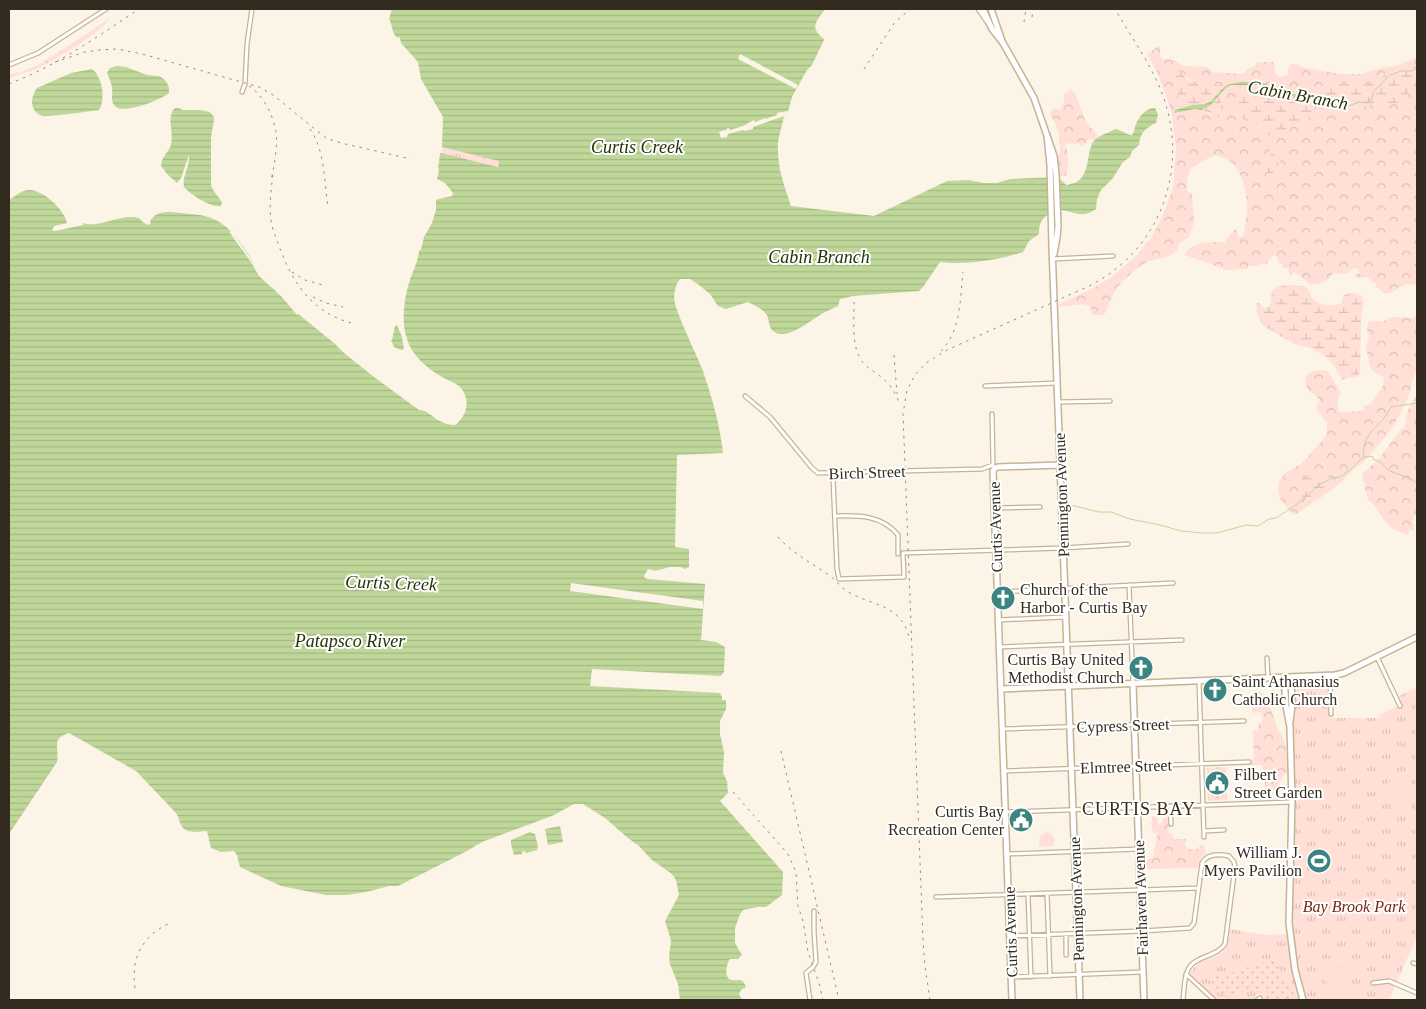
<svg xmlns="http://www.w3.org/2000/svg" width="1426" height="1009" font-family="Georgia,serif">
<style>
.grass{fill:url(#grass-tufts)}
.forest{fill:url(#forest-crowns);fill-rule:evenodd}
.wetland{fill:url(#wetland-marsh)}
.garden{fill:url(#garden-dots)}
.pitch{fill:#ffdfd6}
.water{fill:url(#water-rules)}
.pier{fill:#fcf4e7}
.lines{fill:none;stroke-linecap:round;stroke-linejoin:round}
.stream{stroke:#c0d79a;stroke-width:1}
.street-casing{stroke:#c6b393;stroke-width:5.5}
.secondary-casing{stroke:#c6b393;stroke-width:8}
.street{stroke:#fff;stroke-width:3}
.secondary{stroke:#fff;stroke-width:5}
.rail{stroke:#958d81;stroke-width:1;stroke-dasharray:2.5 5;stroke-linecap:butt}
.labels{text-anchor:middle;stroke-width:4;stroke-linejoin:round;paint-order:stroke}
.street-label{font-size:16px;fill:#332b1f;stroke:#fff}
.poi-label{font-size:16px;fill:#332b1f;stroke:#fff;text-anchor:start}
.park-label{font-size:16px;font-style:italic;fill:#762713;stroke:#fff}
.water-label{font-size:18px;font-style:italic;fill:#263305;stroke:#fff}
.neighbourhood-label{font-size:18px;letter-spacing:1px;fill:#3a2b0f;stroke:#fff}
</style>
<defs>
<pattern id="grass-tufts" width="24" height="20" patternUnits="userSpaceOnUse" patternTransform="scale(1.25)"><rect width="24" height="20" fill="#ffdfd6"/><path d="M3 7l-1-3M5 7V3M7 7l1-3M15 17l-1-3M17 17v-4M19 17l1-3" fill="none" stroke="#dbc0b7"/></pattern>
<pattern id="forest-crowns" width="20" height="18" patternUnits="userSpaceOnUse" patternTransform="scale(1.25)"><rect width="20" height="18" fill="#ffdfd6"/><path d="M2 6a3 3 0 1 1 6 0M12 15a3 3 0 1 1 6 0" fill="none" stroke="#dbc0b7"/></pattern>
<pattern id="wetland-marsh" width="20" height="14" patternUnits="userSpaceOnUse" patternTransform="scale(1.25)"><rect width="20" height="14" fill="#ffdfd6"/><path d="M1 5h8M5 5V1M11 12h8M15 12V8" fill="none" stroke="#dbc0b7"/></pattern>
<pattern id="garden-dots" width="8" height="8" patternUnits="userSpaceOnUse" patternTransform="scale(1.25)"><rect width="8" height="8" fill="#ffdfd6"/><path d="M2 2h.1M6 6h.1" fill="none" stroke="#dbc0b7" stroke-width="1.8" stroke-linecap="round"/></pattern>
<pattern id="water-rules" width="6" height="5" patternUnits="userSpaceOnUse" patternTransform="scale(1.25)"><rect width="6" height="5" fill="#c0d79a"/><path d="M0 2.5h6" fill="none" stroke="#a5b984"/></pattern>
</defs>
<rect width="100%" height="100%" fill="#fcf4e7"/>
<path class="grass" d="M442,147L499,160L498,167L441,153Z
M1326,680L1328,681L1330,718H1380L1379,715L1402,704L1399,696L1416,688L1417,690V936L1389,1000H1264L1263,995L1261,994L1256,995L1253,1000H1217L1190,975C1195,956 1221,962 1228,945C1229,940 1229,934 1230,929L1265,935L1292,934L1291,897L1296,813L1293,722V682Z"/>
<path class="forest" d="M110,18C102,32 54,61 38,68C28,72 18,74 9,79V74L24,71L42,63Z
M1156,47H1160V56L1163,59L1175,60L1183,66L1207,67L1212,72L1243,74L1249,68C1253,68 1255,65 1258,62H1274L1275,73L1279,77L1288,75V69L1291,64L1300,65L1301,67L1340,74H1362L1373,70L1399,65L1417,57V65L1386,73L1378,82L1371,84L1354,83L1334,84L1320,86L1311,93L1298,95L1294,94L1285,88L1273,87L1261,82L1227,85L1224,87L1223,85C1218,85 1215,86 1210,87C1201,88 1189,81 1184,74L1173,77L1180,102L1179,108L1174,111L1176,113C1189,110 1202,105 1212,117H1219L1221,101L1218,97C1230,82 1236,85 1254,84L1246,93L1243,119C1253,126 1260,124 1268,135L1274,136L1286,131L1289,122L1297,123L1314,114C1311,105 1305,107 1303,99H1316L1328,106L1356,105L1365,107L1372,104L1384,106L1402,102L1405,100L1412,83L1417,80V285L1406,284L1390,293H1383L1376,286V284L1367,277L1354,278L1355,275L1360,273L1357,268H1354L1348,273L1336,274L1333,273C1328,282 1320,284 1311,285L1294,272L1292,274V276H1290L1288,268H1284L1282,264L1278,262L1277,256H1272L1270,259L1271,260L1268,261L1267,264L1263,263L1256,266H1249L1248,269L1227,270L1185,255C1190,241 1211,241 1224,243L1235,229L1237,230L1239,237H1243C1245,226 1248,214 1247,202C1246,183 1237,156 1214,156C1208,157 1196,166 1190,169L1187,180V191L1192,194L1194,222L1189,237L1179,243C1179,259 1156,257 1145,263C1134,270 1121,281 1114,293C1110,300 1108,308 1104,315H1092L1090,306L1083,304L1060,307L1059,304L1092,289L1110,278L1135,257L1152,237L1164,212L1173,188L1176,148L1171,110L1157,72L1147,54L1151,51L1154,50ZM1277,145L1276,152L1280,162L1275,167L1273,170L1278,175L1270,179L1267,172L1268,160L1271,158V151Z
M1071,89L1075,93L1085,120L1099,138H1096L1093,146L1090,143L1093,141L1092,139L1088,140L1083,146L1078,143L1073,145L1065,142C1069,154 1069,164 1066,176H1059L1057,155H1059C1062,143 1058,124 1050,115L1051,112L1055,108L1060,110L1062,108L1064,101V94Z
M1417,310V369L1412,382L1409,396L1394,425L1386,436L1364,462L1356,467L1339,484H1335L1327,477L1306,500L1312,502L1310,505L1295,515L1292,513L1281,501L1278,491L1279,482L1284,474L1302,463L1322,441L1327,433V423L1316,408L1320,400C1316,395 1312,394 1308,389C1299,374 1315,368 1328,371L1341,393L1338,396L1339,398L1337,405L1339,411L1342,412L1363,411L1364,406L1371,404L1383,386L1384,377C1370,370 1370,371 1368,356C1367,351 1366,353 1366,348C1367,343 1369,340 1369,336L1367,332L1368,323L1370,321L1382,322L1392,317L1415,318Z
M1417,394V514C1411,517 1414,525 1414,531L1409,530L1408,535C1398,532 1390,528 1384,520C1379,513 1376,505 1368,500L1362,474L1379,459L1400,430L1405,427C1406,413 1409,405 1417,394Z
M1259,692L1262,693L1266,703L1271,709L1278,730L1281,734L1286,746L1287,771L1281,779L1270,799L1266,797V795L1262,765H1249L1254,757L1253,729L1258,731V726L1263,720L1261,712L1253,713L1252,710L1256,704L1257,694Z
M1153,816L1157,817L1159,826L1164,818H1169L1170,820L1168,832L1172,834L1174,839H1187L1185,843L1186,847L1193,850L1198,849L1200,845H1204L1206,854L1202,857L1197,868L1149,869L1146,868L1144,866V861L1153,857L1157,835L1156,833H1153C1151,827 1151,821 1153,816Z"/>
<path class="wetland" d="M1417,65V80L1412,83L1405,100L1402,102L1384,106L1372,104L1365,107L1356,105L1350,109L1333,107L1316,99H1303C1304,106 1314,106 1314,114L1305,119L1300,124L1289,122L1286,131C1282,132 1275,137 1272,137C1268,136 1266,131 1263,129C1255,121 1243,125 1238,112C1237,108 1236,104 1237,101C1240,94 1250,91 1254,84L1285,91L1292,96L1311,93L1320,86L1334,84L1354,83L1371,84L1378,82L1386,73L1390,71Z
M1180,71L1189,81L1206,87L1219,85H1223L1224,87L1211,101L1205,104L1192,105L1179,108L1180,102L1173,77L1174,73Z
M1218,97L1221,101L1219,117L1215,118L1208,112L1201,110L1211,105Z
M1272,142L1275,143L1277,145L1276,152L1281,158L1280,162L1273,170L1279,176L1278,179L1275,181L1270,179L1267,172L1268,160L1271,158L1269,146Z
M1287,285C1293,285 1302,285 1307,288C1310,291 1310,295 1313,299C1320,306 1333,308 1342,302L1343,296L1348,293H1353L1362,296L1364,303L1361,319L1360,371L1358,377L1347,378L1342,380L1334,366L1328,358L1314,349L1298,345L1287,340L1262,325L1256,311L1257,303H1259L1263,308H1265L1270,306L1272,291L1278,287Z
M1320,474C1327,477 1332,484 1339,484L1320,498L1312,502L1300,496L1299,488L1303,479L1310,475Z"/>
<path class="garden" d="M1226,767L1227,800L1208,801L1207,768Z
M1277,958L1282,976L1298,1000H1267L1264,991L1245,990L1229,998L1215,988L1208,978L1231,973Z"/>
<path class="pitch" d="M1405,777L1412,798L1395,803L1388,782Z
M1047,831L1052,834L1055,839L1053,846L1039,847L1040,836Z
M1347,965L1357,1000H1332L1323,972Z"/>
<path class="water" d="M392,9H825C816,22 809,27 824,39V40L812,65L807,70L792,97L787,115L784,116C782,127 777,139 778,151C778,170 785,188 791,206L874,216L947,181L968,180L984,183H997L1010,179L1058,177C1061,179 1064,184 1067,185C1068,185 1073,183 1075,183C1093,174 1084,148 1097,138C1101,135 1110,132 1115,129C1121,129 1125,135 1132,135C1135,131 1134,128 1136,124C1140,115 1146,108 1155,108L1158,114L1156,123C1146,128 1140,132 1139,145L1132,151L1130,157L1123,162L1113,178L1101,190L1097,199L1096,209C1082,219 1076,212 1061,210C1054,209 1044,216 1041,222C1039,225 1039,231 1039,234L1029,241L1023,252C997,260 968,265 940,262L923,287L919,291L853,296L840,299L838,306C832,309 826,311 820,315C810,321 784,343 772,330C769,326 769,320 767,315C763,309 754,305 748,302L726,309L718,306L710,294L699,285L690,279H680C675,285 673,296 675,304C682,326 694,349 703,371C712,398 720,425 723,453L677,455L675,547L689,549V567L685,569L680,567H670L655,571L648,569L644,576L645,578L648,579L705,584L701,640L716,642L725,647L724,672L721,676L592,669L590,686L720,693L722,697V700H726V709L720,721V734L724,752L723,773L727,781L728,793L720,801L783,872L782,895L766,907H758L743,910L740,914L735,928V943L742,955L738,959H730C727,963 724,974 729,979C736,983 742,975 746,987L741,990L739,994L741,998L745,1000H680L678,984L670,964L669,957L671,940L665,921L679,895L676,880L672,874L652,860L639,846L628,838L605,818L583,804H574L552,816L482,842L467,851L398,886H389L366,892L347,895H326L281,886L240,867L237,855L234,851L221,852L211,848L207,831C199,832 185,834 181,825C179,821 179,817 176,813L136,771L69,733C50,739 60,747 57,762L9,834V199H11C16,195 23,190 29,190C42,189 65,210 67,223L54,226L52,230L55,231L83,225V223C99,229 120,213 139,218L144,223L149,225L151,223L150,221C158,209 169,212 181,213C190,214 199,214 208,217C236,225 250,259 265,282L273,287L297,313L334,343L344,353L374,377L419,410C427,410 431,416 438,420C443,423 449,425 455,425C468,416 471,397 459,386C454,382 447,380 442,377C427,368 412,356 407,339C401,321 404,300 409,283C411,275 415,268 417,261C419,255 419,249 421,243C424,234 430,227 432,219C434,213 434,206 435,200L452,196L453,193L445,183L437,179L439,170L438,169L440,154L441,153L498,167L499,161L442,147L443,117L421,79L418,62L401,43L400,38L396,37C391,30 393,26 389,19Z
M117,66L126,67L147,75L159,76L164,79L167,83L169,88V93C161,100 122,115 115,106C110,101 113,94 112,88C111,82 109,77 107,73L110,68Z
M92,69C102,76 106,99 99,110C90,111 46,118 40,115C35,113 32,107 32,102C32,97 34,92 37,88L71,73Z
M1240,82H1261L1273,87L1285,88L1294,94L1309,96V97L1303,99L1292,96L1285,91L1272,89L1261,85H1231L1225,89L1211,105L1201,110L1195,109L1174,113L1175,110L1192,105L1205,104L1211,101L1224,87L1227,85Z
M175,108H179L182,110H200L210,112L214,117V120L211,137V185L213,190L222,202L221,206C211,208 191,195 184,187C182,176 190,166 189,155L181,178L177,183L168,175L161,166C162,154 170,152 171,144C174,132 166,117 175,108Z
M397,325L402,337L404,349L401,350L394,347L391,340H392L395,326Z
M560,826L563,842L548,845L545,829Z
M530,832L535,834L538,846L537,850L526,853L525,851L522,852V854L514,855L511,844V840Z"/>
<path class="pier" d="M740,54L798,85L796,89L738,59Z
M788,111L787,115L753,127V129L745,131L743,130L728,134L727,137L721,138L719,132L725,130L726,131V129L729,128L730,130L743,126L750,122L754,120L755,122L765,118V119L777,115V113Z
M436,199V210L432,223L424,237L421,250H416L419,240L431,218L433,212L432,200Z
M231,230L266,281L282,295L297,312L298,316L281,296L259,276L251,262L230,233Z
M571,583L703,601V609L570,591Z"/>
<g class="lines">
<path class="stream" d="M1308,96H1313L1318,97L1327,103L1344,106H1348L1359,102L1366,103L1372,99L1373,92L1390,75L1401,71H1411L1417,68
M1364,457C1361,438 1373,431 1384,418C1387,415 1389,410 1391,407L1417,403
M1068,506H1075L1099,512H1111L1130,519L1160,525L1181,531L1203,533H1217L1246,525L1258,526L1269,519L1276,518L1296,505L1320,484L1333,478L1340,477L1343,475L1351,469L1360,460L1365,457L1372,456L1374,460C1382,461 1382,464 1387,469C1396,475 1408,476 1417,483"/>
<defs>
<path id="street" d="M978,9L987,22
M9,65L38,53L106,9
M242,92L245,84L247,44L252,9
M1053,259L1113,256
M985,386L1057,383
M745,396L770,417L812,468L818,473L982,469L993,465
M1058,402L1110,401
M992,414L993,465
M833,478L837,569L839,579L904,577L903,553L1063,548L1128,544
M995,508L1040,507
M835,516C858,515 882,515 898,535V554
M1129,585L1133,683
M997,592L1173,583
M998,620L1065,617
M999,647L1182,640
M1377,657L1400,706
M1267,658L1268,678
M1330,676L1331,714
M1199,681L1204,837
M1003,729L1244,721
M1004,771L1249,762
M1170,806L1171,824
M1006,812L1292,802
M1204,831L1224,830
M1007,854L1139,849
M1047,893L1050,976
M1028,894L1031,977
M936,897L1198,888
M1066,934V955
M1010,936L1142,931L1190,928L1194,923L1202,863C1207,854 1219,854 1229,856L1234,862L1235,867L1225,944C1216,958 1193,955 1187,972C1184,980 1184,991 1183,1000
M1413,963L1417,964
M1186,974L1214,1000
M1011,977L1143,972
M1373,983L1389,981L1417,993
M810,1000L806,973L813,967L816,962L814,932V911
M1257,1000L1260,998"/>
<path id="secondary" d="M983,9L992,29L1003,43L1034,98L1054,156L1056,174L1058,226L1057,237L1054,254
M991,9L1002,41
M1047,135L1050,165L1052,247L1080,1000
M1284,678L1286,706L1290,727L1292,802L1289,923L1295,970L1303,1000
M1133,684L1144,1000
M1001,689L1335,675L1344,673L1417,637
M1290,722L1292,705L1291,678
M1012,1000L993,471L995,468L998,467L1060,465"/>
</defs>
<use href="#street" class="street-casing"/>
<use href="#secondary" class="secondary-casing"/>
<use href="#street" class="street"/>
<use href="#secondary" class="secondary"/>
<path class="rail" d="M1032,17L1033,9
M1024,22L1026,9
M55,62L85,52L100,50L117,49L142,54L259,87L273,95L326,138L341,143L411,159
M864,69L895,22L911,9
M9,84C56,66 97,37 139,9
M249,86C263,95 274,116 276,133C278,143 274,169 271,180
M310,129C325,150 324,181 328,207
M273,175C271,190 269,205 271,220C272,229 276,237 279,246C293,284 313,314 355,324
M292,272L305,280L323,285
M313,297L326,303L343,307
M854,302C854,318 852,343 859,356C864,367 873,370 881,377C890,384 895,392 899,402
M941,351C961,331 960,299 963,272
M894,355L897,394
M778,537C793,554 812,563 830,576C837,581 842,589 850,593C874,606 901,605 909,637
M781,751L839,1000
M733,792L788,854L796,872L798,906L803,921L808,952L819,983L823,1000
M135,988C131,959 141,937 168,924
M930,1000L925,966L923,940L903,414L907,390L915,375L926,363L947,350L1087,287C1159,252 1190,171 1163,96C1152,65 1131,37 1115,9"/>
</g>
<defs>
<symbol id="church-disc" viewBox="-11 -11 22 22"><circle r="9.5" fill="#3c8482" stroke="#fff"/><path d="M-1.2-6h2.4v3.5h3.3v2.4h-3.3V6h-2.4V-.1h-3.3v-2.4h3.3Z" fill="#fff"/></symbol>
<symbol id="civic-disc" viewBox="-11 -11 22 22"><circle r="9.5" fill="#3c8482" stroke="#fff"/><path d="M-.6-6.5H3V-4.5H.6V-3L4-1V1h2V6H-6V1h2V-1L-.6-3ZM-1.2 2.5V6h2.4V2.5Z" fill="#fff"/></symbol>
<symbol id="stadium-disc" viewBox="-11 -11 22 22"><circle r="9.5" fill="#3c8482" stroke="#fff"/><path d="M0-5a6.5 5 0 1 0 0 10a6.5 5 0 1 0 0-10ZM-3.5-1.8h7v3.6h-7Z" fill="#fff"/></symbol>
</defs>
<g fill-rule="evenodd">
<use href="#church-disc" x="989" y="584" width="28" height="28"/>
<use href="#church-disc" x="1127" y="654" width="28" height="28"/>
<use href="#church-disc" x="1201" y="676" width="28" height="28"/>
<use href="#civic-disc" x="1203" y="769" width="28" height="28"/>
<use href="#civic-disc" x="1007" y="806" width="28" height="28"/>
<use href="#stadium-disc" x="1305" y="847" width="28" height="28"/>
</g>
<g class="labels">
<g class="street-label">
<text transform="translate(867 472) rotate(-2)" y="6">Birch Street</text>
<text transform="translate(1061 495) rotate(-92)" y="6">Pennington Avenue</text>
<text transform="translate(995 527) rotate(-92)" y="6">Curtis Avenue</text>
<text transform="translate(1123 725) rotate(-2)" y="6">Cypress Street</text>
<text transform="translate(1126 766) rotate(-2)" y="6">Elmtree Street</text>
<text transform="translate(1140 898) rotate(-92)" y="6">Fairhaven Avenue</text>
<text transform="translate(1076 899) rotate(-92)" y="6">Pennington Avenue</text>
<text transform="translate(1010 932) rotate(-92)" y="6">Curtis Avenue</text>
</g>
<g class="poi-label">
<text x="1020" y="595">Church of the<tspan x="1020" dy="18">Harbor - Curtis Bay</tspan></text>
<text x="1124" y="665" text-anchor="end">Curtis Bay United<tspan x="1124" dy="18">Methodist Church</tspan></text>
<text x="1232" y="687">Saint Athanasius<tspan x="1232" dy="18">Catholic Church</tspan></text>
<text x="1234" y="780">Filbert<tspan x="1234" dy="18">Street Garden</tspan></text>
<text x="1004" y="817" text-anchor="end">Curtis Bay<tspan x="1004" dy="18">Recreation Center</tspan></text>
<text x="1302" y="858" text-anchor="end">William J.<tspan x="1302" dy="18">Myers Pavilion</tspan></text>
</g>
<g class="park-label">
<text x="1354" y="912">Bay Brook Park</text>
</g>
<g class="water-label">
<text transform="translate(1298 95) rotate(10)" y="6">Cabin Branch</text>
<text x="637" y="153">Curtis Creek</text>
<text x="819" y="263">Cabin Branch</text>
<text transform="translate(391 583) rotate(2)" y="6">Curtis Creek</text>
<text x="350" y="647">Patapsco River</text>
</g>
<g class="neighbourhood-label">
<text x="1139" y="815">CURTIS BAY</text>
</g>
</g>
<rect width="1426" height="1009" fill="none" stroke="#332b1f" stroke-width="20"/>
</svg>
